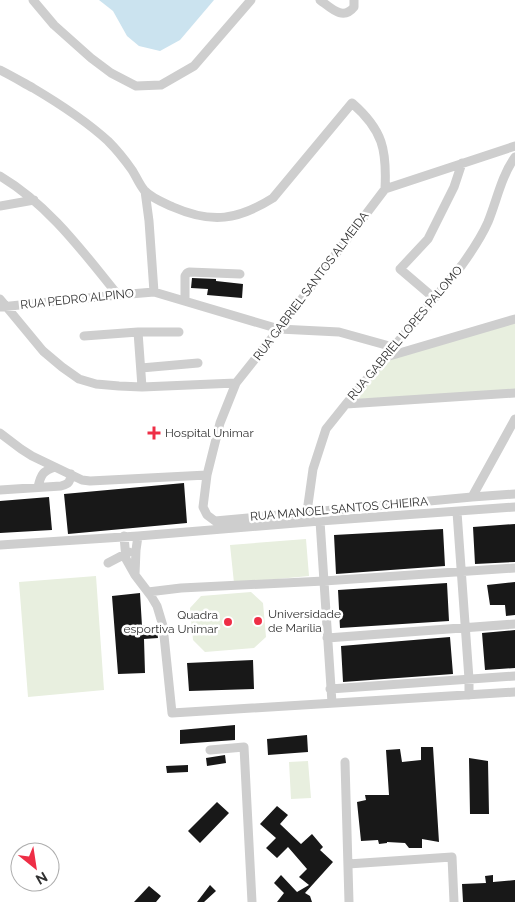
<svg xmlns="http://www.w3.org/2000/svg" width="515" height="902" font-family="Raleway,sans-serif">
<style>
.green{fill:#e8efdf}
.water{fill:#cbe3ef}
.building{fill:#181818}
.lines{fill:none;stroke-linecap:round;stroke-linejoin:round}
.minor{stroke:#cecece;stroke-width:9}
.poi-dot{fill:#ee2e46;stroke:#fff;stroke-width:2}
.labels{text-anchor:middle;stroke-width:5;stroke-linejoin:round;paint-order:stroke}
.street-label{font-size:12px;fill:#313131;stroke:#fff}
.poi-label{font-size:12px;fill:#313131;stroke:#fff;text-anchor:start}
</style>
<rect width="100%" height="100%" fill="#fff"/>
<path class="green" d="M515,319V393L346,404L385,357Z
M306,539L309,576L234,583L230,545Z
M96,576L104,690L28,697L19,582Z
M251,592L263,603L266,637L254,648L205,652L193,640L190,608L201,596Z
M308,761L311,798L291,799L289,762Z"/>
<path class="water" d="M99,0H214L180,40L160,51L139,46L127,36L113,11Z"/>
<path class="building" d="M192,278L216,279V281L243,284L242,298L207,295L208,289L191,288Z
M184,483L187,523L68,534L64,494Z
M49,497L52,530L0,533V501Z
M515,524V562L475,564L473,527Z
M443,529L445,566L336,574L334,535Z
M515,582V615L506,616L505,605H490L487,585Z
M447,583L449,621L340,628L338,590Z
M140,593L142,626L156,625L158,638L144,639L145,673L118,674L112,596Z
M515,630V668L485,670L482,633Z
M450,637L453,674L343,682L341,646Z
M253,660L254,689L189,691L187,663Z
M235,725V740L180,744V730Z
M307,735L308,752L268,755L267,739Z
M421,747H433L439,842L422,839V848H409L405,843L387,842V843L379,844L378,840L361,841L357,802L366,800L365,795H389L386,750L400,749L402,762L421,760Z
M225,755L226,763L207,766L206,758Z
M469,758L488,761L489,814H470Z
M188,765V772L167,773L166,766Z
M217,802L229,813L200,843L188,831Z
M277,806L288,815L280,824L301,844L312,834L323,847L320,850L333,862L305,893L310,896L312,902H277L284,893L274,883L281,875L297,892L309,885L299,877L307,869L288,847L277,858L266,848L276,838L260,824Z
M493,875V882L515,880V902H463L462,884L486,883L485,876Z
M210,885L216,891L204,902H197Z
M149,886L161,896L156,902H134Z"/>
<g class="lines">
<path class="minor" d="M33,0L54,25L91,58L111,73L136,86L161,85L194,66L251,0
M320,0C331,8 343,21 354,7V0
M0,70C12,76 22,82 33,88C60,104 85,120 108,141C116,149 125,160 132,170C136,176 139,184 144,190C151,198 164,203 173,207C212,224 238,220 273,198L352,103C383,130 387,150 385,189L279,329L236,383L220,423L207,475L203,507L207,515L215,521L472,497L515,494
M0,176C49,205 83,252 118,295
M385,189L515,146
M145,191L149,221L154,292
M0,206L34,200
M434,298L400,269L428,239L454,187L462,163
M0,299L43,351L62,367L79,379L96,384L119,386L142,387L236,383
M185,301V276L187,273L189,272L240,274
M0,307L118,295L154,292L279,329L339,332L393,347
M138,332L142,387
M84,336L138,332H179
M386,357L515,319
M141,368L198,363
M346,404L515,393
M0,433L21,449L32,456L82,480L90,481L207,475
M38,487C41,474 43,471 55,467
M0,490L61,486C69,484 70,482 71,474
M472,497L515,419
M307,512L313,469L326,429L346,404L462,265C472,251 481,238 488,222C497,200 501,177 515,157
M457,512L469,679V695
M124,536L126,559L135,575L151,596L157,606L163,626L172,713L515,692
M0,545L138,536L320,521
M108,563L129,552
M135,574L136,550L138,536
M148,592L181,588L324,581L515,568
M327,638L515,624
M330,689L515,676
M332,703L320,521L515,507
M210,750L244,747L252,902
M345,762L349,902
M348,864L452,857L454,902"/>
</g>
<g class="poi-dot">
<path d="M151.5 425.5h5v5h5v5h-5v5h-5v-5h-5v-5h5z"/>
<circle cx="258" cy="621" r="5"/>
<circle cx="228" cy="622" r="5"/>
</g>
<g class="labels">
<g class="street-label">
<text transform="translate(311 286) rotate(-53)" y="4">RUA GABRIEL SANTOS ALMEIDA</text>
<text transform="translate(77 299) rotate(-6)" y="4">RUA PEDRO ALPINO</text>
<text transform="translate(405 333) rotate(-50)" y="4">RUA GABRIEL LOPES PALOMO</text>
<text transform="translate(339 509) rotate(-5)" y="4">RUA MANOEL SANTOS CHIEIRA</text>
</g>
<g class="poi-label">
<text x="165" y="437">Hospital Unimar</text>
<text x="268" y="618">Universidade<tspan x="268" dy="14">de Marília</tspan></text>
<text x="218" y="619" text-anchor="end">Quadra<tspan x="218" dy="14">esportiva Unimar</tspan></text>
</g>
</g>
<g transform="translate(35 867) rotate(150)"><circle r="24" fill="#ffffff" stroke="#adadad"/>
<path d="M0-4L9 19L0 12L-9 19Z" fill="#ee2e46"/>
<text y="-8" font-size="14" font-weight="bold" text-anchor="middle" fill="#313131">N</text>
</g>
</svg>
